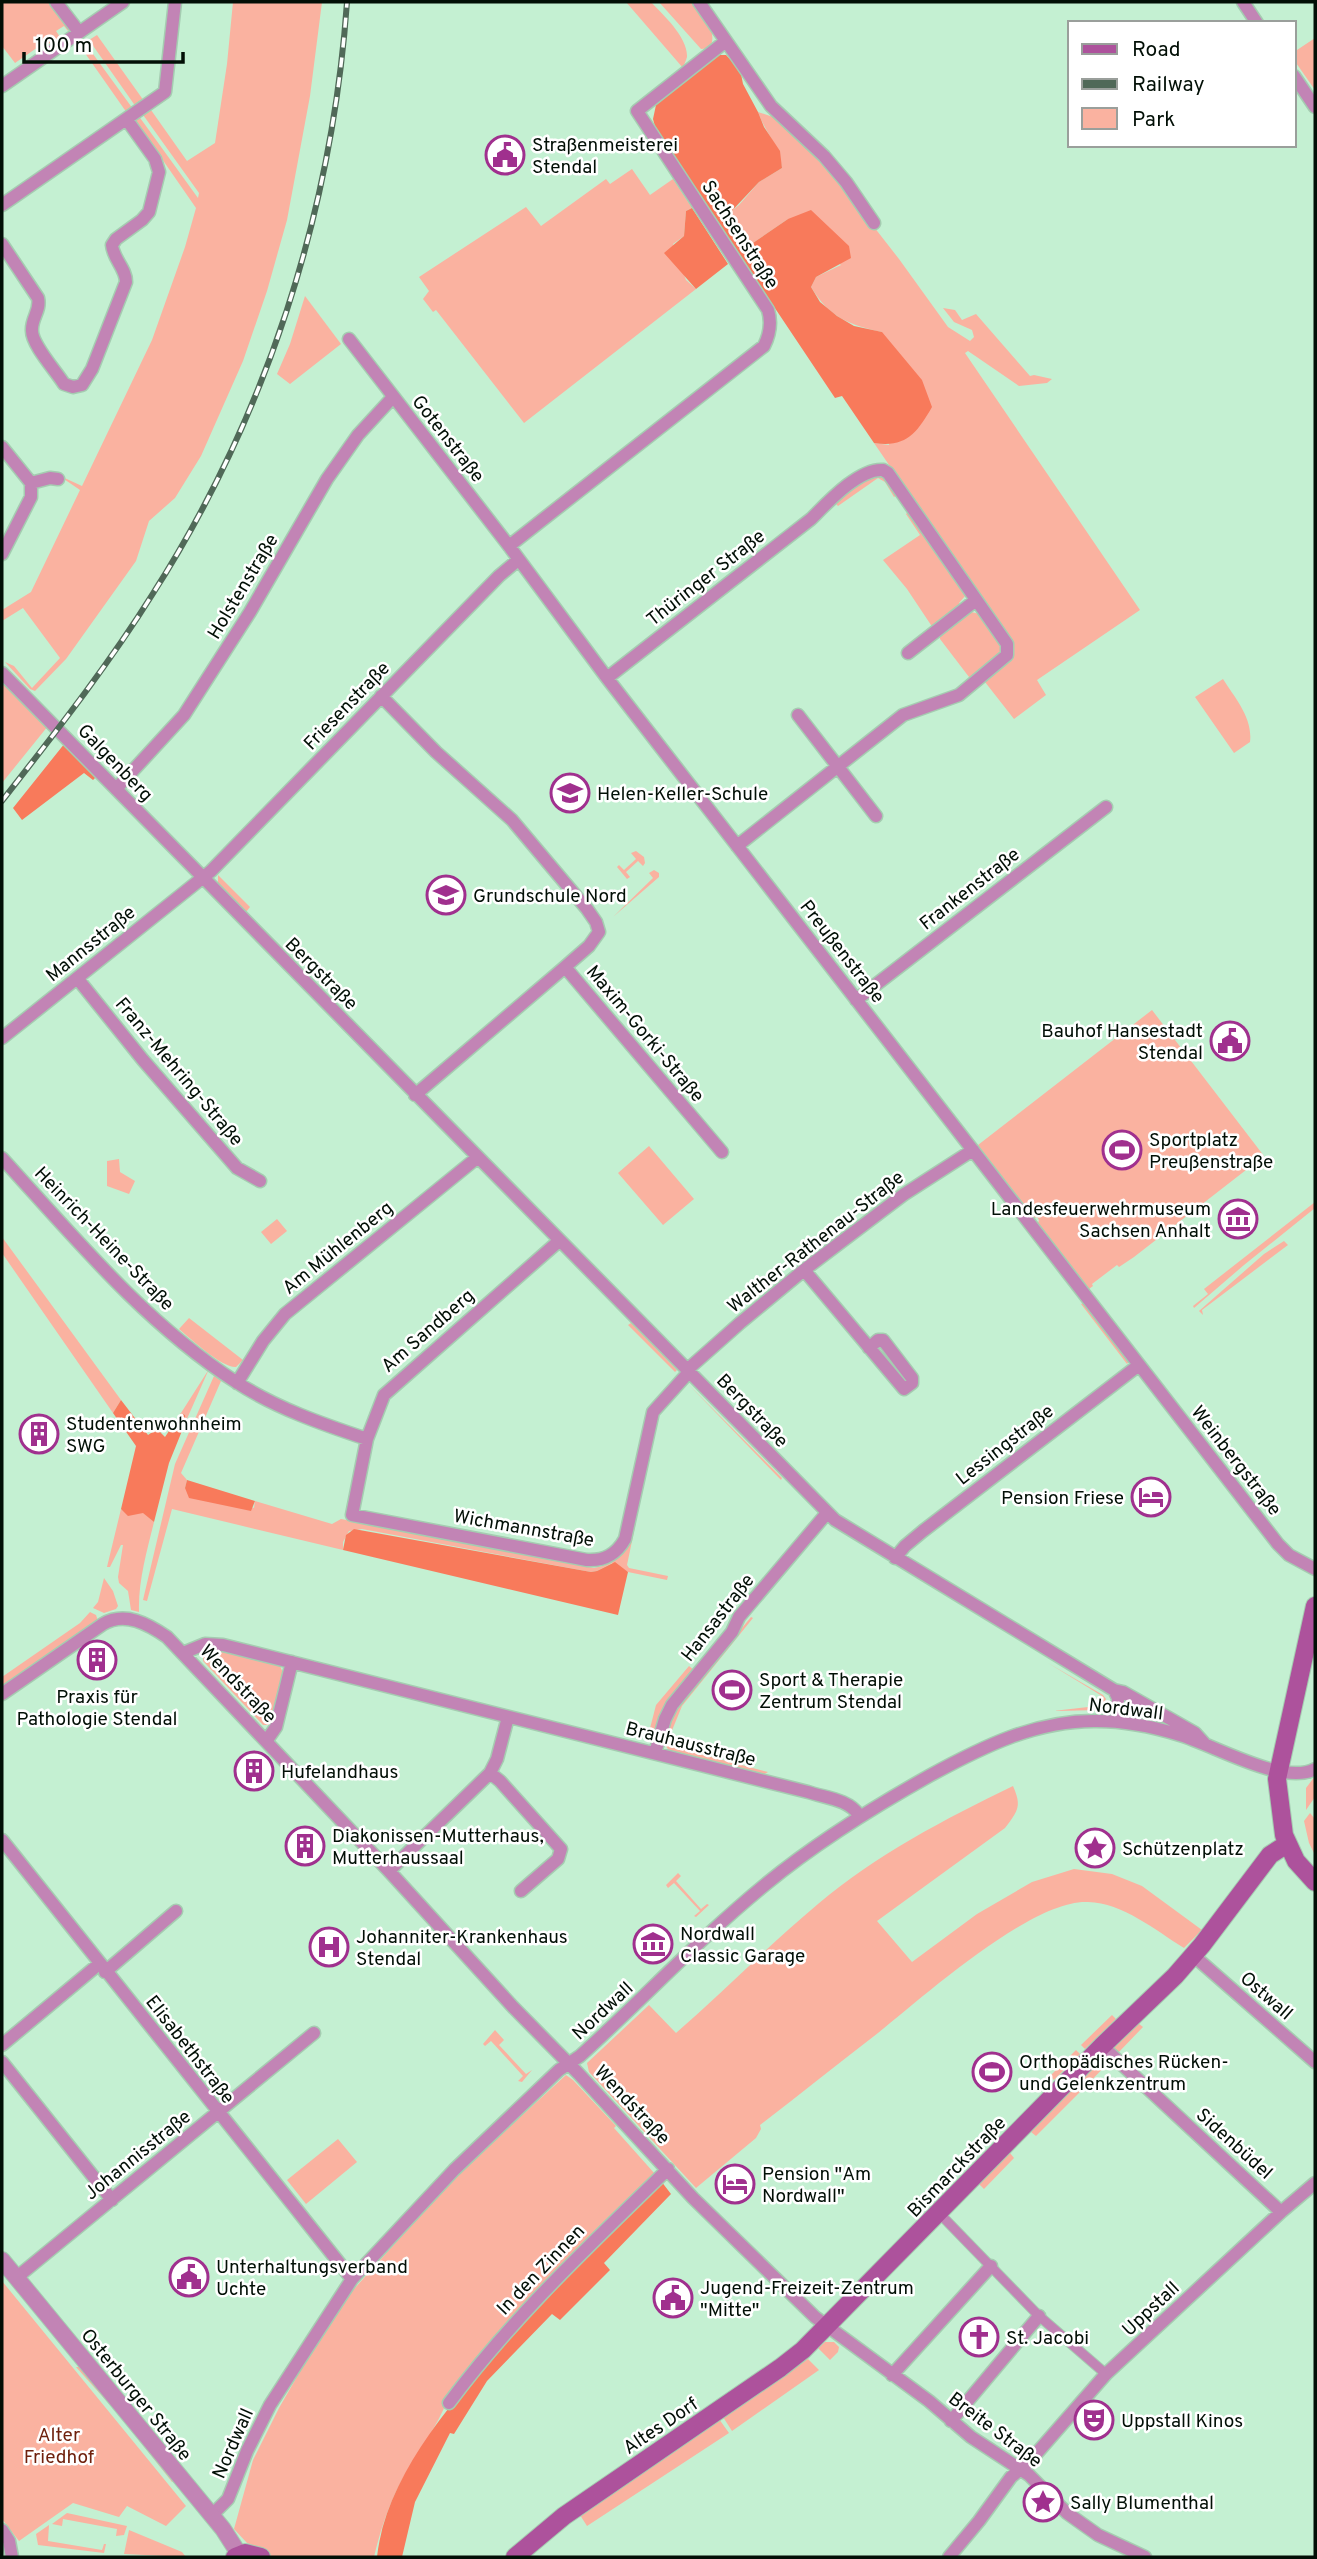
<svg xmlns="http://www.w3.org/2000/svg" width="1317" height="2559" font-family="Overpass,sans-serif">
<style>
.green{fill:#fab2a0}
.forest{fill:#f87a5b}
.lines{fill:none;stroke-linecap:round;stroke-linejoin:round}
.pedestrian-casing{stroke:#a5ccb1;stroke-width:11}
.minor-casing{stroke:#a5ccb1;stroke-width:15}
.tertiary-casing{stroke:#a5ccb1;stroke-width:18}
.secondary-casing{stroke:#a5ccb1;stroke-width:20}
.pedestrian{stroke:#c284b5;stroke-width:9}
.minor{stroke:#c284b5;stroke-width:12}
.tertiary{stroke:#c284b5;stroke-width:16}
.secondary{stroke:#ad529c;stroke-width:18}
.rail-casing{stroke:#506958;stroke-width:6}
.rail{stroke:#fff;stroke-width:3.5;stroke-dasharray:10;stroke-linecap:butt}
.labels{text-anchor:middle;stroke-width:5;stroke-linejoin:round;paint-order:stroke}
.poi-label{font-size:19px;fill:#020f06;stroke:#fff;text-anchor:start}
.street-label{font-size:19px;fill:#020f06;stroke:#fff}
.park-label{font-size:19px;fill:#6f210d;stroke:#fff}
</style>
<rect width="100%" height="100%" fill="#c4f0d2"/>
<path class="green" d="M2,2H51L70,29L68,31L64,26L56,31L60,37L47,45H41L15,63L2,46Z
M233,2H322L310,96L287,220L267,291L243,361L201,456L175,498L149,521L136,561L66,659L35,691L30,689L5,662L14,666L32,688L60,658L23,608L2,621V610L31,592L80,490L58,475L82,486L152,340L185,247L196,208L135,120L138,115L198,198L199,193L141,112L162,99L166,100L151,110L187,161L215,143L227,64Z
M626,2H651C663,15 688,37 687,57C686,61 684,64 683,68Z
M659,2H694C704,17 718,30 710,48L701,49Z
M97,35L144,101L136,107L89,40Z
M1315,38V90L1294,60V52Z
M85,43L133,109L127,113L80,46Z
M758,112L779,119L817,154L899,259L948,327L970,341L974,337L972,330L954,322L943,308L955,310L962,320L976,314L1030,376L1034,375L1052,379L1047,383L1019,386L968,351L965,353L1140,610L1037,680L1046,695L1014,719L985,682L1012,660L1013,646L874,443L889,445L882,332C849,325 829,317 811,287L816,277L841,265L788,219L750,245L728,214L739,205L759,182L782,168C779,144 766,134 758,112Z
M632,169L650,195L673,179L692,208L686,211L684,236L673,244L686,280L696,289L524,423L436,310L433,312L423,299L429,291L419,277L526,207L541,226L606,179L610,184Z
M305,296L341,344L290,384L277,374L290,344Z
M674,408L675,411L535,519L533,518Z
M877,475L886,479L897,495L894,497L885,482L878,478L838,506L834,502L870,476Z
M908,512L966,595L959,603L961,607L933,628L907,589L883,560L920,535L906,514Z
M971,612L980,614L1002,646L1003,652L973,678L969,677L940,639V635Z
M1223,679C1235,698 1253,718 1250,742L1234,753L1195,697Z
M2,681L48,726L2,783Z
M636,851L644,857L645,863L643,866L638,861L626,872L630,877L627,879L617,867L619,865L624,870L636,859L631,853Z
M654,870L659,873V877L613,917L653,878L649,873Z
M218,875L250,907L246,912L218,883Z
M1152,1010L1264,1156L1134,1257L1119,1267L1117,1265L1092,1284L1093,1286L1089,1289L1038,1223L1039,1220L1037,1217L1034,1218L978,1145Z
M649,1146L694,1199L663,1225L618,1173Z
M119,1159L120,1172L135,1181L129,1194L107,1186V1161Z
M1315,1202V1208L1244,1265L1194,1308L1193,1306L1208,1294L1204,1289Z
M277,1219L287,1231L271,1244L261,1232Z
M2,1237L121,1400L113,1413L2,1253Z
M1284,1241L1288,1245L1202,1310L1203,1315L1199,1311L1264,1254Z
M1084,1303L1129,1361L1127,1364L1081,1304Z
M189,1318L243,1360L236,1367C222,1368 191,1339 179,1329Z
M631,1323L677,1370L675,1372L628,1325Z
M209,1369L186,1421L185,1415L181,1413Z
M214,1376L221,1381L181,1473L187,1480L185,1488L254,1508L255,1501L332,1524L341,1519L594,1568C621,1564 629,1545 634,1521L636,1522L627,1565L629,1568L668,1576L667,1580L628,1572L612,1563L597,1571L591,1572L362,1529L349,1531L343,1542V1550L172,1509L147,1601L143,1600L175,1464Z
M688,1384L782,1478L781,1480Z
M121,1509L128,1515L143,1512L154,1522C147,1551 138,1581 139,1612L131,1610L128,1591L119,1583L118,1577L123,1545H121L110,1567H107Z
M104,1578L113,1591L118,1606L116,1609L104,1613L93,1608L98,1602Z
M90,1612L96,1615L98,1621L2,1686V1677L80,1623Z
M751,1617L753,1618L682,1706L666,1745L768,1772L763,1775L669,1751L664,1743L669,1722L677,1707Z
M211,1649L280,1666L284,1675L271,1725H263L203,1661L204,1651Z
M1048,1663L1103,1695L1106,1699L1101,1710L1053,1711L1097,1706L1102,1696Z
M689,1666L694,1670L653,1741L647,1740L656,1705Z
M1315,1776V1797L1306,1810V1788Z
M1013,1786C1022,1806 1018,1811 1005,1828L877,1921L912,1962L977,1914L1032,1882L1074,1869L1112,1874L1142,1886L1202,1930L1184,1948C1155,1930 1123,1903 1088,1902C1032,1899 923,1997 878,2033C838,2064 799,2095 760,2125L761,2129L756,2138L696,2188L589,2072L587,2063L649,2005L676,2033C724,1991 769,1945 818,1904C876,1855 945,1819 1013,1786Z
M1310,1813L1315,1819V1855L1309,1843L1304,1821Z
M678,1873L681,1876L676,1881L701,1909L707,1904L709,1905L696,1917L694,1916L700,1911L674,1883L668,1888L666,1885Z
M1112,2015L1116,2019L1085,2049L1081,2045Z
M1138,2023L1143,2027L1118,2053L1113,2048Z
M495,2030L504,2040L499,2045L526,2074L532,2070L522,2082L518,2081L523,2076L491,2041L485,2046L483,2044Z
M1076,2050L1080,2054L1054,2080L1050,2076Z
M1106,2055L1111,2060L1085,2087L1080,2082Z
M566,2075L573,2080L616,2126L614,2128L655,2174L447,2401C437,2427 420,2448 407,2471C391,2498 381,2527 374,2557H269L264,2551L247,2543L234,2529L253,2460L279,2408L336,2309L455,2177Z
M1077,2085L1082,2090L1036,2136L1031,2132Z
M338,2139L357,2162L306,2204L287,2180Z
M1010,2153L1014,2158L984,2189L979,2184Z
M2,2281L186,2506L166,2526L127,2506L119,2517L73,2503L19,2541L2,2519Z
M825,2342H834L839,2347L838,2352L830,2360L818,2348Z
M808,2359L819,2370L732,2431L723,2417Z
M76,2367H81L174,2481L172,2482L119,2415Z
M719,2419L729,2433L587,2526L580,2515Z
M67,2513L127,2526L124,2535L116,2536L117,2529L63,2519L62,2526L52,2524Z
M49,2525L48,2541L102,2550L104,2544H106L104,2553L38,2545L36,2534Z
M129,2530L182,2552L186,2557L124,2554Z"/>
<path class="forest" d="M717,55H726L740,69L743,84L758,112L764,127L780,151L782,168L759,182L728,215L750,245L788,219L811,210L849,246L851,258L816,277L811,287L820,302L837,316L854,326L882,332L922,380L932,407C917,433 906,448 874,443L842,396L835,398L656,130L653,119L656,105L709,59Z
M692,208L728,264L696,289L664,253L684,236L686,211Z
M65,743L96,777L93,780L84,773L22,820L13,808Z
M121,1400L148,1435L157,1429L165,1437L181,1413L185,1415L186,1421L169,1463L154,1522L143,1513L128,1516L121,1509L136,1446L113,1413Z
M187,1480L255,1501L251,1511L189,1498L185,1488Z
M354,1529L591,1572L597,1571L615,1562L628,1572L618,1615L343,1550L346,1535Z
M661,2181L671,2194L604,2263L610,2270L560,2320L552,2314L487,2381L454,2434L450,2433L415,2502L402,2557H377C386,2475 453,2401 506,2341C529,2315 551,2287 576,2262C604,2234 633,2208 661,2181Z"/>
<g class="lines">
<defs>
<path id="pedestrian" d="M939,2213L1039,2316L1106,2374"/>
<path id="minor" d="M56,2L79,32
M699,2L771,106L824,156L846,182L874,223
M1243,2L1257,23
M1294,76L1315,107
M2,86L123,2
M2,205L165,92L175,2
M2,244L38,298C41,311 31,318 32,331C32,345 56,371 64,384L73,387L82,385L92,369L126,282C126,268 113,259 112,245L116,239L142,220L149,212L159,172L155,159L127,120
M349,339L509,546L607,678L1278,1544L1289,1555L1315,1569
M2,447L31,483L50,478L58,479
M509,546L764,346C770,334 772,323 768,310L637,111L726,41
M2,554L31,497V483
M908,653L976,600
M2,673L835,1520L1114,1690L1123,1692L1195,1733L1204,1743
M607,678L811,519C827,503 859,468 883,470L888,473L1007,644V655L959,695L903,715L737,846
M381,696L436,752L512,820L587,909L596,922L599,932L589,946L565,967L722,1152
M798,715L876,816
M116,789L184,715L250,612L327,479L358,435L393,397
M77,978L143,1060L237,1168L260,1181
M856,1000L1106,807
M2,1038L211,871L499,576L518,560
M415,1095L565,967
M2,1158C74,1237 145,1323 236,1382C276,1408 322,1424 367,1439
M559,1241L384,1395L367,1439L352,1515L587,1560C604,1561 616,1555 625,1539L653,1412L689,1372
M804,1270L904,1389L912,1383V1378L883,1340H878L869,1348
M687,1370L740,1323L804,1270L903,1195L973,1150
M237,1383L263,1341L285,1314L478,1157
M895,1558L905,1546L923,1531L1139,1365
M183,1653L205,1644L223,1645L808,1792C826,1798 848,1799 859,1815
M1114,1690L1118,1698L1117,1722
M2,1694L103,1624C125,1611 148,1624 167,1637L389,1871L513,2007L578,2073L693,2198L815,2317L929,2401L971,2437L1029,2475L1067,2513L1098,2535L1145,2557
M267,1740L276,1727L292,1662
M655,1753L665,1719L672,1705L732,1632L739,1617L827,1513
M490,1773L500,1781L561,1849L558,1859L521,1891
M2,1840L352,2279
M389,1871L490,1773L497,1759L508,1717
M1194,1956L1315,2062
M105,1972L176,1911
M2,2045L99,1964
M1102,2046L1281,2212
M2,2062L112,2200
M16,2278L314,2033
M892,2375L991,2266
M449,2403C513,2317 591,2244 668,2169
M951,2421L1039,2316
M211,2516L228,2499L247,2451L270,2405L352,2279L454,2170L559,2070L580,2056C643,1999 701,1937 766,1884C817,1842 872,1808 929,1776C982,1747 1036,1720 1097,1721C1125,1721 1154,1727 1180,1735C1214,1745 1283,1786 1315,1769
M2,2530L9,2541L12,2557
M949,2557L979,2521L1011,2477L1029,2462L1106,2374L1281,2212L1315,2183"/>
<path id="tertiary" d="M2,2260L223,2529L239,2554"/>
<path id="secondary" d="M1315,1606L1277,1779L1284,1835L1296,1861L1315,1882
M235,2557L245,2553L261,2557
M515,2557L564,2516L780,2368L803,2350L1102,2046L1175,1976L1202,1945L1270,1855L1287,1844"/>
</defs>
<use href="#pedestrian" class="pedestrian-casing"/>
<use href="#minor" class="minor-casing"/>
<use href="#tertiary" class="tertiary-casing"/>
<use href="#secondary" class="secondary-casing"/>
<use href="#pedestrian" class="pedestrian"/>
<use href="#minor" class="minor"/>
<use href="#tertiary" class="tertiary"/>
<use href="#secondary" class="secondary"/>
<defs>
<path id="rail" d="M2,801C54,734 107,667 152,595C266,417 332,213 347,2"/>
</defs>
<use href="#rail" class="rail-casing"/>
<use href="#rail" class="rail"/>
</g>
<defs>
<symbol id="civic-ring" viewBox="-11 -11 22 22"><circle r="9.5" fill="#fff" stroke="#a0308e" stroke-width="1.5"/><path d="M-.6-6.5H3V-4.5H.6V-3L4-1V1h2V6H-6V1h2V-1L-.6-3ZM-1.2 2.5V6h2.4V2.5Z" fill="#a0308e"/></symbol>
<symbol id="school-ring" viewBox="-11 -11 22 22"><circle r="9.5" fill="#fff" stroke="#a0308e" stroke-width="1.5"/><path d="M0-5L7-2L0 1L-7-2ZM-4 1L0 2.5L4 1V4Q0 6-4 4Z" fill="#a0308e"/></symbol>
<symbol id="stadium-ring" viewBox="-11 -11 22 22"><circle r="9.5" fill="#fff" stroke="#a0308e" stroke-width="1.5"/><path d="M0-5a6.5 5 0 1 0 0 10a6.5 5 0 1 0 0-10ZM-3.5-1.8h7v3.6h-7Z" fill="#a0308e"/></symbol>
<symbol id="museum-ring" viewBox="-11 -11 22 22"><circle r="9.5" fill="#fff" stroke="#a0308e" stroke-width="1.5"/><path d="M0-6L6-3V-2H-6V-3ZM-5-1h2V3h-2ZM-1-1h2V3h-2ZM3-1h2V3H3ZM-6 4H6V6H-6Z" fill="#a0308e"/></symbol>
<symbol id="building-ring" viewBox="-11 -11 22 22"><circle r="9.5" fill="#fff" stroke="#a0308e" stroke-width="1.5"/><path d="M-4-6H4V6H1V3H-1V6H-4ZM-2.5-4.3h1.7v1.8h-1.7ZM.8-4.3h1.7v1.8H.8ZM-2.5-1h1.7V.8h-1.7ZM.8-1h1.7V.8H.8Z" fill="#a0308e"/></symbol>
<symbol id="hotel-ring" viewBox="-11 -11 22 22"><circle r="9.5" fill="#fff" stroke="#a0308e" stroke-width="1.5"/><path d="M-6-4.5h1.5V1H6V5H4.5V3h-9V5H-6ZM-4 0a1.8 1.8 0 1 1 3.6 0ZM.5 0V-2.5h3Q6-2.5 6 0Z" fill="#a0308e"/></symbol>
<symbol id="sight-ring" viewBox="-11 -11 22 22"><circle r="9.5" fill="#fff" stroke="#a0308e" stroke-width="1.5"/><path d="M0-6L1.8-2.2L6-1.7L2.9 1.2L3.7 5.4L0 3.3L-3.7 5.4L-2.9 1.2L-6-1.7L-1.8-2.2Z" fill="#a0308e"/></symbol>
<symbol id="hospital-ring" viewBox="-11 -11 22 22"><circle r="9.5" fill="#fff" stroke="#a0308e" stroke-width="1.5"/><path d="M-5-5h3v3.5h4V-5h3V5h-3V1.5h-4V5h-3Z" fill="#a0308e"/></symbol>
<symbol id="church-ring" viewBox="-11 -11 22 22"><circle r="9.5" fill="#fff" stroke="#a0308e" stroke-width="1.5"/><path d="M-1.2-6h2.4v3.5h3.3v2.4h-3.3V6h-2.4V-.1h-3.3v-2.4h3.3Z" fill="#a0308e"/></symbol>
<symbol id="theatre-ring" viewBox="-11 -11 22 22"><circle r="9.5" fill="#fff" stroke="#a0308e" stroke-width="1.5"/><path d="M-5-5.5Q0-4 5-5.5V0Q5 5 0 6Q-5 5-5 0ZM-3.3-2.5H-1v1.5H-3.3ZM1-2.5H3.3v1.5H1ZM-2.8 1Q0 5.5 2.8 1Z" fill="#a0308e"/></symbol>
</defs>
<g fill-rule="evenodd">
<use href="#civic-ring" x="483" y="133" width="44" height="44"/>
<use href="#school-ring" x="548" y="771" width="44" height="44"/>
<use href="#school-ring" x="424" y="873" width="44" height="44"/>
<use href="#civic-ring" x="1208" y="1019" width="44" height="44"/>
<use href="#stadium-ring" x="1100" y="1128" width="44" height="44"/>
<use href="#museum-ring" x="1216" y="1197" width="44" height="44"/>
<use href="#building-ring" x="17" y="1412" width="44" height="44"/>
<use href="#hotel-ring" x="1129" y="1475" width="44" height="44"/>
<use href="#building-ring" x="75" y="1638" width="44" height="44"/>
<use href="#stadium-ring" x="710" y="1668" width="44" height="44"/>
<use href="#building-ring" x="232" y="1749" width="44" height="44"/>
<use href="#building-ring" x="283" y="1824" width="44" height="44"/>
<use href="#sight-ring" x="1073" y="1826" width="44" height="44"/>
<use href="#museum-ring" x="631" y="1922" width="44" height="44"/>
<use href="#hospital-ring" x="307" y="1925" width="44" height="44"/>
<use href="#stadium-ring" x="970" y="2050" width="44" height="44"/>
<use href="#hotel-ring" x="713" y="2162" width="44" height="44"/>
<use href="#civic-ring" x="167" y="2255" width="44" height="44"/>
<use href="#civic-ring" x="651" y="2276" width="44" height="44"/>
<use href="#church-ring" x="957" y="2315" width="44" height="44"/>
<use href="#theatre-ring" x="1072" y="2398" width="44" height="44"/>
<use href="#sight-ring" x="1021" y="2480" width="44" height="44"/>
</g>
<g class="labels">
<g class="poi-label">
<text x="532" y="151">Straßenmeisterei<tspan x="532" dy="22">Stendal</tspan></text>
<text x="597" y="800">Helen-Keller-Schule</text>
<text x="473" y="902">Grundschule Nord</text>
<text x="1203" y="1037" text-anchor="end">Bauhof Hansestadt<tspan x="1203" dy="22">Stendal</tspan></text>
<text x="1149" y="1146">Sportplatz<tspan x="1149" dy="22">Preußenstraße</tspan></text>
<text x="1211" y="1215" text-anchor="end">Landesfeuerwehrmuseum<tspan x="1211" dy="22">Sachsen Anhalt</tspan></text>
<text x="66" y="1430">Studentenwohnheim<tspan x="66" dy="22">SWG</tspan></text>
<text x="1124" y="1504" text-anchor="end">Pension Friese</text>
<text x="759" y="1686">Sport &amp; Therapie<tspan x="759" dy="22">Zentrum Stendal</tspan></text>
<text x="97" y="1703" text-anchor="middle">Praxis für<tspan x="97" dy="22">Pathologie Stendal</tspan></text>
<text x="281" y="1778">Hufelandhaus</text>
<text x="332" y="1842">Diakonissen-Mutterhaus,<tspan x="332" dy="22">Mutterhaussaal</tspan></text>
<text x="1122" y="1855">Schützenplatz</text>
<text x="680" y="1940">Nordwall<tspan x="680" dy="22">Classic Garage</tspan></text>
<text x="356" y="1943">Johanniter-Krankenhaus<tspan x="356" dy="22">Stendal</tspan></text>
<text x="1019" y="2068">Orthopädisches Rücken-<tspan x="1019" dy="22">und Gelenkzentrum</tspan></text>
<text x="762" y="2180">Pension "Am<tspan x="762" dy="22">Nordwall"</tspan></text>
<text x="216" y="2273">Unterhaltungsverband<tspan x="216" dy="22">Uchte</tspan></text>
<text x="700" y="2294">Jugend-Freizeit-Zentrum<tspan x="700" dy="22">"Mitte"</tspan></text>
<text x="1006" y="2344">St. Jacobi</text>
<text x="1121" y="2427">Uppstall Kinos</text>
<text x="1070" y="2509">Sally Blumenthal</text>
</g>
<g class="street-label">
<text transform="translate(741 234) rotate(57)" y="7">Sachsenstraße</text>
<text transform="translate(449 438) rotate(52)" y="7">Gotenstraße</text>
<text transform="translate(705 577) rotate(-38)" y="7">Thüringer Straße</text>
<text transform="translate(242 586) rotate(-59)" y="7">Holstenstraße</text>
<text transform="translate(346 705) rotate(-46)" y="7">Friesenstraße</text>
<text transform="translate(116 762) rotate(46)" y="7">Galgenberg</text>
<text transform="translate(969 888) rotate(-38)" y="7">Frankenstraße</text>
<text transform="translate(90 943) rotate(-39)" y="7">Mannsstraße</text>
<text transform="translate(843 951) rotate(52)" y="7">Preußenstraße</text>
<text transform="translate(322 973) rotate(45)" y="7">Bergstraße</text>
<text transform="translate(646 1033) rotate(50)" y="7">Maxim-Gorki-Straße</text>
<text transform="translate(180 1071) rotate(50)" y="7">Franz-Mehring-Straße</text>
<text transform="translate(105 1238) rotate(46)" y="7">Heinrich-Heine-Straße</text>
<text transform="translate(815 1241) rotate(-38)" y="7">Walther-Rathenau-Straße</text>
<text transform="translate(337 1247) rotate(-39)" y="7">Am Mühlenberg</text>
<text transform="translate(427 1330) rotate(-41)" y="7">Am Sandberg</text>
<text transform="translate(753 1410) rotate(46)" y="7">Bergstraße</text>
<text transform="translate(1004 1444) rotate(-38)" y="7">Lessingstraße</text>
<text transform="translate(1237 1460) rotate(52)" y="7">Weinbergstraße</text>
<text transform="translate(524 1527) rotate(10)" y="7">Wichmannstraße</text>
<text transform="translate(717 1617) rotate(-52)" y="7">Hansastraße</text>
<text transform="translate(239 1683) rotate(46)" y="7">Wendstraße</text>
<text transform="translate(1126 1708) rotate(7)" y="7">Nordwall</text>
<text transform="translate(691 1743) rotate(14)" y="7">Brauhausstraße</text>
<text transform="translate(1267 1995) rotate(41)" y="7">Ostwall</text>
<text transform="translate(602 2010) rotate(-43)" y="7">Nordwall</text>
<text transform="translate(191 2049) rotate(52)" y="7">Elisabethstraße</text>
<text transform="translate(633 2104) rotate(47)" y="7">Wendstraße</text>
<text transform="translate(1235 2143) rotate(42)" y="7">Sidenbüdel</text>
<text transform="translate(137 2154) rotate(-39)" y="7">Johannisstraße</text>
<text transform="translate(956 2166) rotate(-46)" y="7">Bismarckstraße</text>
<text transform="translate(540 2269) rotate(-46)" y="7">In den Zinnen</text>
<text transform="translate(1150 2308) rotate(-43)" y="7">Uppstall</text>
<text transform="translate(137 2394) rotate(51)" y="7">Osterburger Straße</text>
<text transform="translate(660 2425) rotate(-34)" y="7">Altes Dorf</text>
<text transform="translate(996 2429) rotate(37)" y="7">Breite Straße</text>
<text transform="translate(232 2443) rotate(-66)" y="7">Nordwall</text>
</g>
<g class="park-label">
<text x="59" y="2441">Alter<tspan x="59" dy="22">Friedhof</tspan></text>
</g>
</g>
<rect width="1317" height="2559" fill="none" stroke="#020f06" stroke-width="7"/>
<rect x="1068" y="21" width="228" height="126" fill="#ffffff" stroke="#9a9f9b" stroke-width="2"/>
<rect x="1082" y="44" width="35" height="10" fill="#ad529c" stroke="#9a9f9b" stroke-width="2"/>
<text x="1132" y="56" font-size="21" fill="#020f06">Road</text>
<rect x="1082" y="79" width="35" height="10" fill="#506958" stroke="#9a9f9b" stroke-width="2"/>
<text x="1132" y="91" font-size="21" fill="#020f06">Railway</text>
<rect x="1082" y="108" width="35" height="21" fill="#fab2a0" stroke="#9a9f9b" stroke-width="2"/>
<text x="1132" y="126" font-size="21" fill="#020f06">Park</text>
<path d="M24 52v10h159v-10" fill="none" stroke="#020f06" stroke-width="3.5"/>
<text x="35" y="52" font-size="21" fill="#020f06" stroke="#ffffff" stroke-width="5" paint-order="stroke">100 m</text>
</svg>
